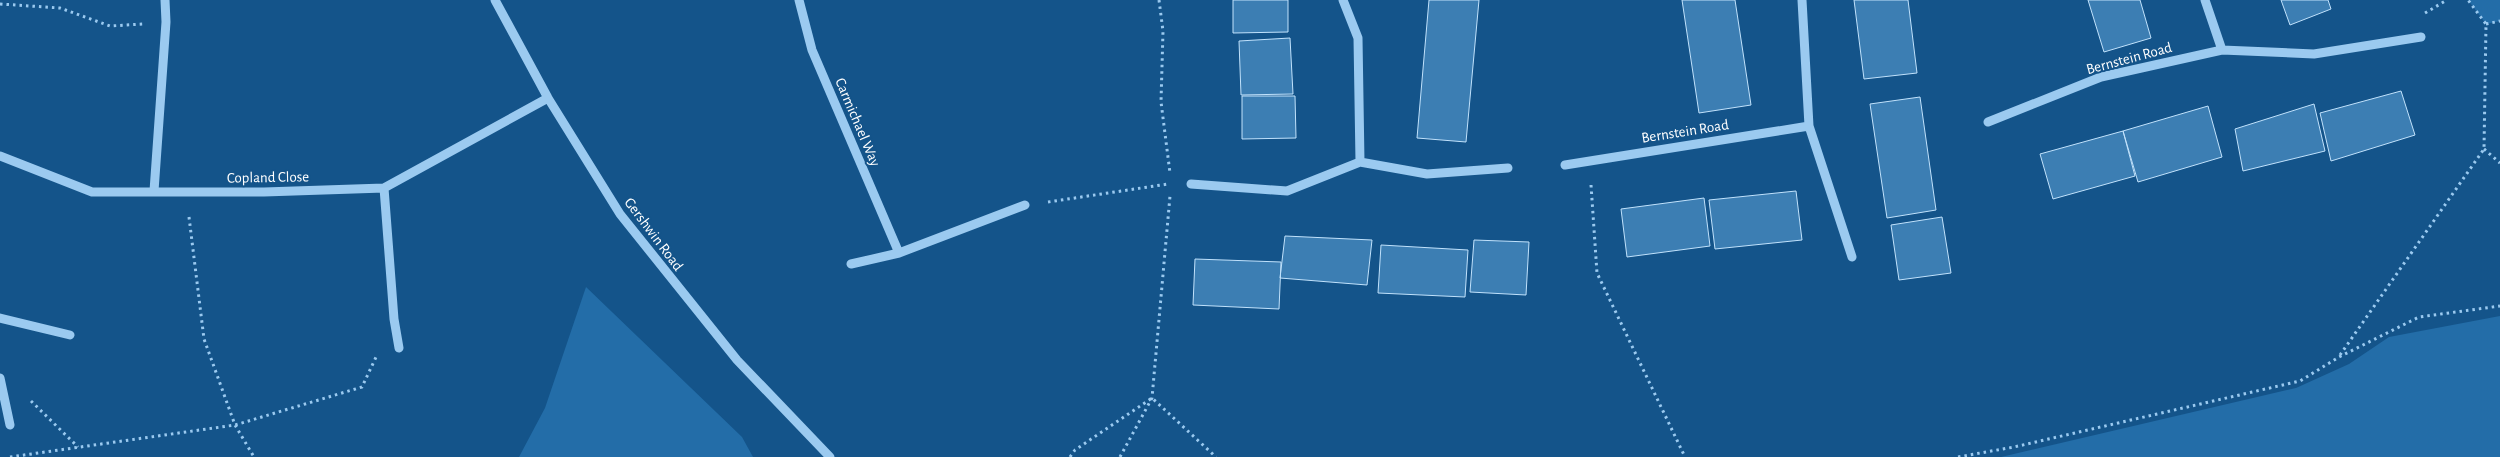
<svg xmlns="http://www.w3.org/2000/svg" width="2500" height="457" font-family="'Alegreya Sans',sans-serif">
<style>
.green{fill:#236da8}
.building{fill:#3c7eb3;stroke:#c1e2fc}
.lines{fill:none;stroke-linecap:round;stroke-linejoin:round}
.path{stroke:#9bcaf0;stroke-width:3;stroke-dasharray:2.5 4;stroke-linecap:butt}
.minor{stroke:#9bcaf0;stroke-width:9}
.labels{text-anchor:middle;stroke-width:4;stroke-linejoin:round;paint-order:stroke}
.street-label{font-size:15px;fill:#fff;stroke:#14548a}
</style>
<rect width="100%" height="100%" fill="#14548a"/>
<path class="green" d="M2468,0H2500V21L2486,24Z
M586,287L742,437L753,457H519L545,408Z
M2500,316V457H2001L2296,388L2349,364L2389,337Z"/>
<path class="building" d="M1233,0H1288V32L1233,33Z
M1429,0H1479L1466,142L1417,138Z
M1682,0H1735L1751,105L1699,113Z
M1854,0H1908L1917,73L1864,79Z
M2088,0H2140L2151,38L2104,52Z
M2281,0H2328L2331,9L2290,25Z
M1290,38L1293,94L1241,95L1239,41Z
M2401,91L2415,135L2331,161L2320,113Z
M1242,96H1295L1296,138L1242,139Z
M1920,97L1936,210L1887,218L1870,104Z
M2314,104L2325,151L2243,171L2235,129Z
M2208,106L2222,157L2138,182L2123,131Z
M2123,131L2135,176L2053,199L2040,154Z
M1796,191L1802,240L1715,249L1709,200Z
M1704,198L1710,246L1627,257L1621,209Z
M1942,217L1951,273L1899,280L1891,225Z
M1285,236L1372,240L1367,285L1280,278Z
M1474,240L1529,242L1526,295L1470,292Z
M1381,245L1468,250L1465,297L1378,293Z
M1195,259L1281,262L1279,309L1193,305Z"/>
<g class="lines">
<path class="path" d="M1159,0L1163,31L1161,102L1170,173
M0,4L60,8L110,26L143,24
M2425,13L2447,0
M2486,24L2500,21
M2484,149L2500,163
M1591,185L1597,273L1685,457
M1048,202L1168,184
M189,217L204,339L235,425L254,457
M2340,355L2484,149L2486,24L2468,0
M31,401L78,447
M10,457L235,425L362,387L377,355
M1070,457L1075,450L1152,398L1216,457
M1120,457L1152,398L1170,196
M1958,457L2014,447L2300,381L2339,357L2419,317L2500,306"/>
<path class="minor" d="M495,0L548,98L620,214L737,360L830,457
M799,0L812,50L899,253
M1343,0L1358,38L1360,162
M2205,0L2222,50L2314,54L2421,37
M1988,122L2101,77L2222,50
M1809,126L1852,257
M0,156L92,192H264L384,188L548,98
M1565,165L1809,126L1802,0
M1191,184L1287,191L1360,162L1427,174L1508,168
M384,188L394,319L399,348
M154,191L166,22L165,0
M851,264L899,253L1025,205
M0,318L70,335
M0,378L10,425"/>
</g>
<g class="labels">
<g class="street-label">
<text transform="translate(2129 58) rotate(-15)" y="5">Bernstein Road</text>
<text transform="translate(858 122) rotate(67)" y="5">Carmichael Way</text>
<text transform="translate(1685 131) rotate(-9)" y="5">Bernstein Road</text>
<text transform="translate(268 177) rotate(-1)" y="5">Copland Close</text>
<text transform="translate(654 234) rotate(53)" y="5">Gershwin Road</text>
</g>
</g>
</svg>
